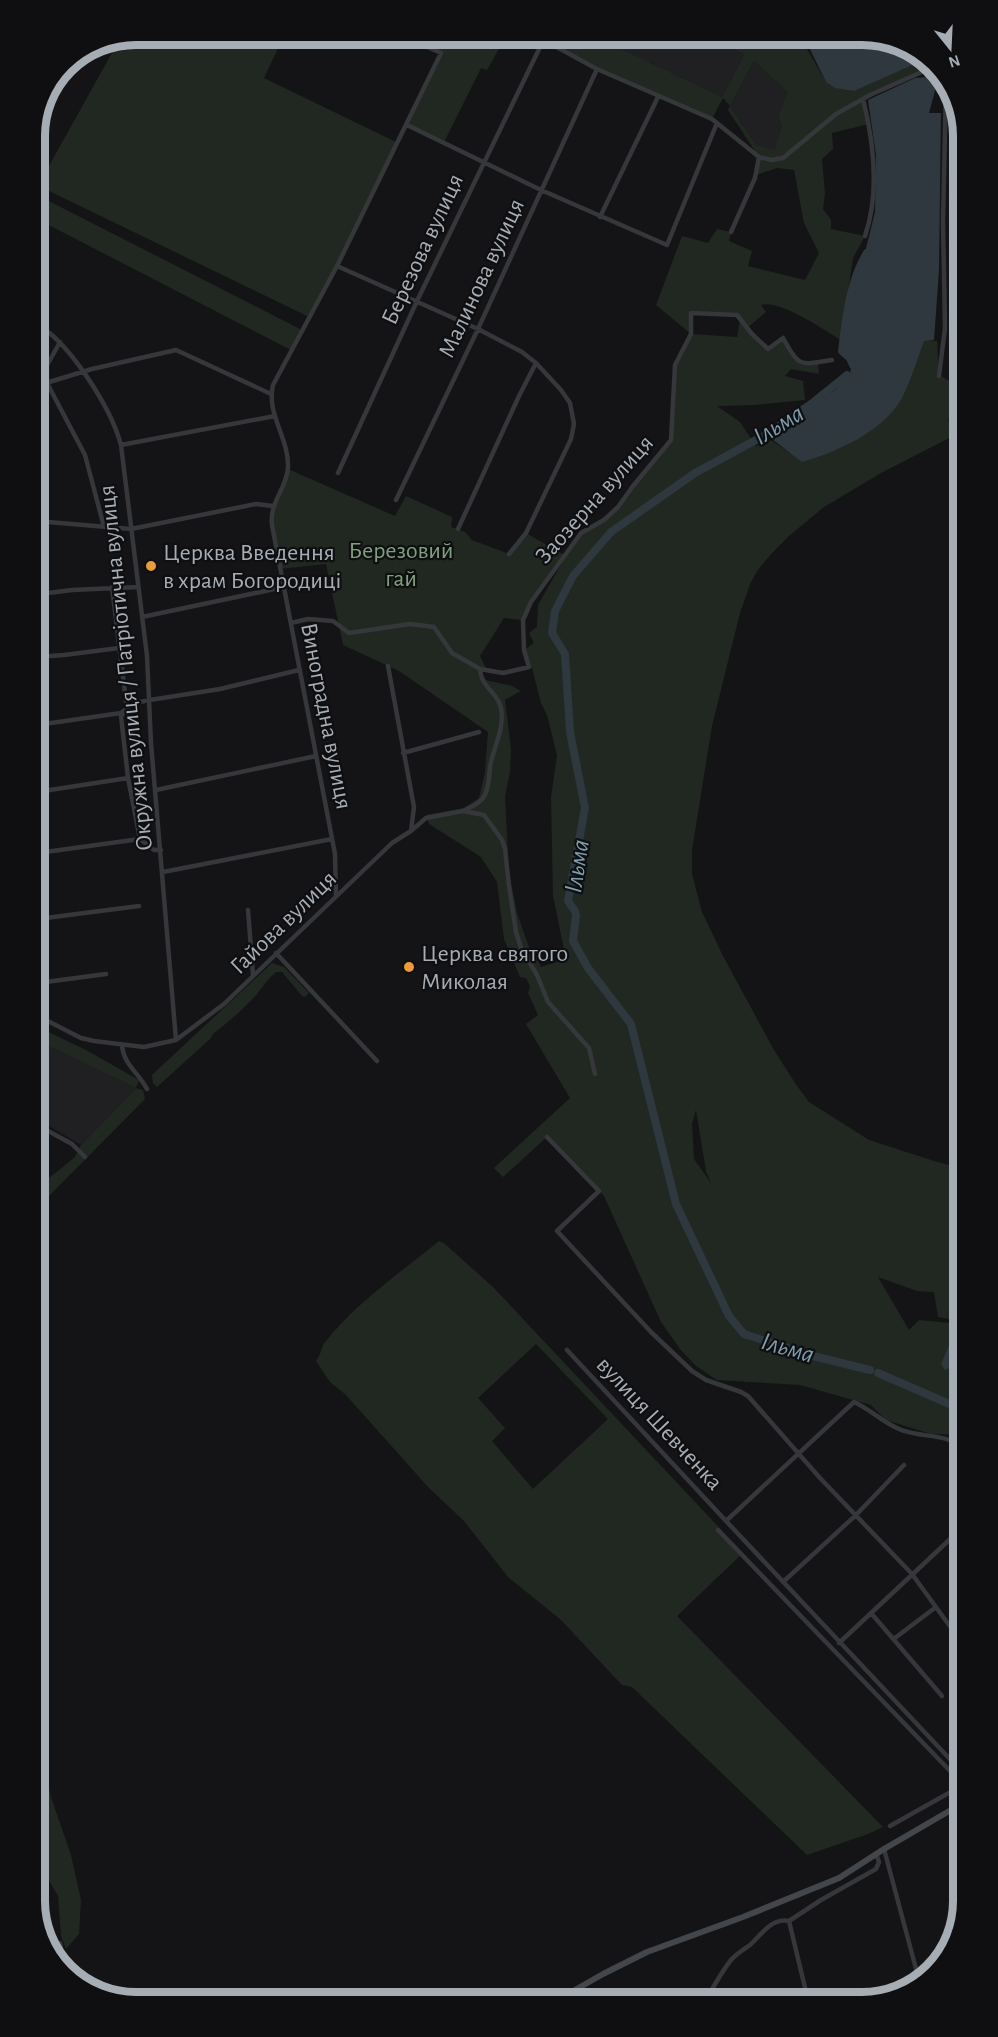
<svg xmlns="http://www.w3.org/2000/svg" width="998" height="2037" font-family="'Alegreya Sans',sans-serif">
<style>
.built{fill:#202023}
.green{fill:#202821;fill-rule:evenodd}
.water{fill:#2e383e}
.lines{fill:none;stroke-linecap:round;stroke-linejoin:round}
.river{stroke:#2e383e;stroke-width:8}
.street{stroke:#35373b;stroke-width:4.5}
.secondary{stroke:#43464a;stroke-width:6}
.primary{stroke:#515459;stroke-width:7}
.poi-dot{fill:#eb9b37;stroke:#0f0f11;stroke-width:2}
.labels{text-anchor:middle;stroke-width:4.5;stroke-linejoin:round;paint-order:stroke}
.street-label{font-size:24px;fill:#a6adb5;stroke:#0f0f11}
.park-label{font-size:24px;fill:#7fa07e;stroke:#0f0f11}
.poi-label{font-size:24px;fill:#a6adb5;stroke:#0f0f11;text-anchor:start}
.water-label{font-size:26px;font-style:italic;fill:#7e9eaf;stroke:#0f0f11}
.rim{fill:none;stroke:#a6adb5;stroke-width:8}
</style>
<rect width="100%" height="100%" fill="#141416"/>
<path class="built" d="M714,36L744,55L722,97L597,37Z
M754,61L789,92L778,117L782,125L776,151L756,145L730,106Z
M38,1041L136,1088L81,1145L39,1120Z"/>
<path class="green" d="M799,35L826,82L853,91L926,59L933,67L863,99L869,124L832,133L833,149L822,159L825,194L823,209L831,220V229L865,236L853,258L841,340C822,329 780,299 761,305L766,312L747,328L768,349L783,338L795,360L818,362L819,374L791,369L785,376L803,381L805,400L755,405L717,406L740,422L756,446L771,440L790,453L801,456L846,445L870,429L922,340L937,341L939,375L957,385V420L947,419L957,426V434L883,472L824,507L789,536L772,553L757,571L750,584L740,613L712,726L692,850V874L702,912L723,956L774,1050L795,1083L809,1102L869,1140L934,1161L960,1168L961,1321L938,1317L934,1292L917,1291L878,1277L909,1330L919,1320L961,1324V1359H960L955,1369L961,1371L962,1435L931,1434L886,1420L871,1405L800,1385L717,1380L696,1366L680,1349L661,1322L604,1196L547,1137L503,1177L494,1168L570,1098L526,1024L538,1015L528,993L530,986L526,978L520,977L504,939L497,882L481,857L429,824L426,815L464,808L479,798L485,772L488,732L399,671L343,645L326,564L280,569L272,525L273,506L288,469L395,516L406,496L452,517L451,527L465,532L472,540L509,554L526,533L566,556L581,533L618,507L671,440L675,365L691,334L656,305L682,236L708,243L717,229L731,232L729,241L752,251L748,266L805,280L819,253L804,223L794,170L777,168L756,175L759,157L728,110L730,106L723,98L712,119L650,93L540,38L597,37L722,97L744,55L714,36ZM754,61L788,92L778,117L782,125L775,150L756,145L730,106ZM691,313L737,315L740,319L737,337L691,334ZM563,561L538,605L537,627L529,633L534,643L524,650L529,667L532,668L541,703L547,715L557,755L551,797L553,896L566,959L541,967L533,950H530L517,913L509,873L505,796L510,772L511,749L505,700L521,691L512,686L481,679L480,669L487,670L480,656L504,618L523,620L542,584ZM696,1110L706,1171L711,1183L694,1159L692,1124ZM958,1348L949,1368L941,1364L947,1351Z
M505,38L487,70L481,68L444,142L407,125L441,54L412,39Z
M282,40L264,78L398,143L309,317L45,189L40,182L118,42Z
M39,196L302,330L291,350L35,218V204Z
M272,963L284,967L309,993L305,997L302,996L282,972H276C268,979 263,986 257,994C244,1009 228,1022 213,1034L210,1039L157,1087L153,1083L152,1075Z
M38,1027L86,1050L139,1080L136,1088L143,1090L145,1099L39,1206V1186L75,1157L81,1145L136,1088L38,1041Z
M439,1241L445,1244L493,1287L743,1553L677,1616L883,1827L868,1834L807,1855L632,1687L622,1685L561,1620L508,1577L464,1521L428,1487L345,1394L330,1382L316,1361C322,1353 321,1346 326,1341C356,1303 401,1272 439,1241ZM536,1344L608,1419L533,1489L492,1441L505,1428L478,1398Z
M41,1756L51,1797L71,1855L81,1900L79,1934L66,1949L61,1936L58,1896L47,1877L42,1878Z"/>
<path class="water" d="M803,35H869L924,55L926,59L854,91L835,88L826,82Z
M939,76L929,113H941L939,270L934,340L924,341C917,360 911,380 902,398C884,431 837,452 802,462L768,436L796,415L835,390L850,374L853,357L845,355L846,329L875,212L876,155L868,100L915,78Z
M950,1343L958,1348L949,1368L945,1370L941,1364Z"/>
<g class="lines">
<path class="river" d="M853,365L850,358L842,351C846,319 850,280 867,253
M847,375L811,404L767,434L695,473L611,532L573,576L555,611L552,633L565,654L570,732L585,808L568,901L575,911L576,916L573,941L588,968L631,1024L676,1204L729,1316L744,1334L813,1356L870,1370
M878,1373L961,1409"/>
<path class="street" d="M540,38L597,69L712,119L759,157L771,160L783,158L836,114L870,95L933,67
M863,99C874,143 880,192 865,236
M407,125L541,190L667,245L717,123
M600,217L658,97
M731,232L755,178L759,157
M337,266L478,329L522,352L536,363L561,390L570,403L574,424L571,439L526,533L509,554
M35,323C69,341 111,408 121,445L147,656L151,743L176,1040
M47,367V383L85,455L104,527
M939,376L945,328L943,221L946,84
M36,385L60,342
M36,386L92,369L176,350L271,394
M121,445L275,416
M338,473L417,301L543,41
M396,500L478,329L597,69
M36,521L131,529L256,504L273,506
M458,529L519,396L536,363
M112,587L127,709L121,716L128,778L140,839
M37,592L40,594L72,590L138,587
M142,617L284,587
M291,623L308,619L333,621L349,633L410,624L434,627L452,653L480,669
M37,657L64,655L119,648
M388,666L414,807L411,831
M150,700L220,689L299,670
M37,725L121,713L134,703L145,701
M403,753L479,732
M156,790L316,756
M37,792L128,778
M463,811C469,808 479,804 483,798C489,790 489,777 490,767C493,748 505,729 501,708C498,692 481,688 480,669L503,673L529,667L524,650L523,620L531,602L581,533L604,520L618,507L633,486L671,440L675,365L691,334V313L737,315L752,334L768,349L783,338C800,368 799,365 832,360
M38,853L140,839L154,850H161
M163,872L332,839
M336,896L335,854L272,525C269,502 287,489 288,467C289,438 266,414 273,385L337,266L441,53L410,39
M248,910L253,975
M38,919L139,906
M276,953L377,1061
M38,983L106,974
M38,1016L81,1038L94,1041L144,1047L176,1040L224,1004L392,843L411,831L426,818L463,811L484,815L502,840L505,849L509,886L516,932L521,948L537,975L548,1002L589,1048L595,1074
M122,1046C124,1065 138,1072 147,1089
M39,1126L72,1144L85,1157
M547,1137L599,1191L557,1231L651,1332L692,1371L706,1380L741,1392L748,1396L820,1478L912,1574L962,1643
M39,1180L47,1194
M567,1350L726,1521
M962,1447C946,1433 919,1438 899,1429C882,1422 870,1409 854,1402L726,1521L963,1773
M718,1530L953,1774L961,1785
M783,1582L856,1515L904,1465
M871,1613L942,1696
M895,1638L936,1607
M839,1643L962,1528
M890,1826L963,1785
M884,1849L919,1980
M47,1945L60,1943L66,1969
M807,1996L789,1921L821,1900L876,1869L879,1862L876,1854
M707,1997C715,1985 722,1971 731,1960C736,1954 743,1950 750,1945C761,1935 772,1917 789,1921"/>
<path class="secondary" d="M561,1998L603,1974L647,1952L743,1917L839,1878L884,1849L963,1803"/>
<path class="primary" d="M35,132L73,58"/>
</g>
<g class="poi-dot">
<circle cx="151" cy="566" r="6"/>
<circle cx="409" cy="967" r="6"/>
</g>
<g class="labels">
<g class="street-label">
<text transform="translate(422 249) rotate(-65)" y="8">Березова вулиця</text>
<text transform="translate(481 278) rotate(-65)" y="8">Малинова вулиця</text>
<text transform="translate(594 499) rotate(-48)" y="8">Заозерна вулиця</text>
<text transform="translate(125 668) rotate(-96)" y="8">Окружна вулиця / Патріотична вулиця</text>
<text transform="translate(327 716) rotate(79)" y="8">Виноградна вулиця</text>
<text transform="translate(283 922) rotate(-44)" y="8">Гайова вулиця</text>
<text transform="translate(660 1423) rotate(47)" y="8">вулиця Шевченка</text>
</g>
<g class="park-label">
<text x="401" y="558">Березовий<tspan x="401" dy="28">гай</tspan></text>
</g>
<g class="poi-label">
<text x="163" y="560">Церква Введення<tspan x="163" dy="28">в храм Богородиці</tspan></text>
<text x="421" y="961">Церква святого<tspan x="421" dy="28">Миколая</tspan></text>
</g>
<g class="water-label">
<text transform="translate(778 424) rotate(-31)" y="9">Ільма</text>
<text transform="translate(576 866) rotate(-81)" y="9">Ільма</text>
<text transform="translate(788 1347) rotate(16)" y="9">Ільма</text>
</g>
</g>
<path d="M0 0H998V2037H0ZM136 45H862A91 91 0 0 1 953 136V1901A91 91 0 0 1 862 1992H136A91 91 0 0 1 45 1901V136A91 91 0 0 1 136 45Z" fill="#0f0f11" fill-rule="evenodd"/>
<path class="rim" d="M136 45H862A91 91 0 0 1 953 136V1901A91 91 0 0 1 862 1992H136A91 91 0 0 1 45 1901V136A91 91 0 0 1 136 45Z"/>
<g transform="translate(950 48) rotate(162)" stroke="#0f0f11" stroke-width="4.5" paint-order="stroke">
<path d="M0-4.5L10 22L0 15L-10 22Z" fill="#a6adb5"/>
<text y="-9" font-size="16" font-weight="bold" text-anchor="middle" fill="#a6adb5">N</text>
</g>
</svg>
